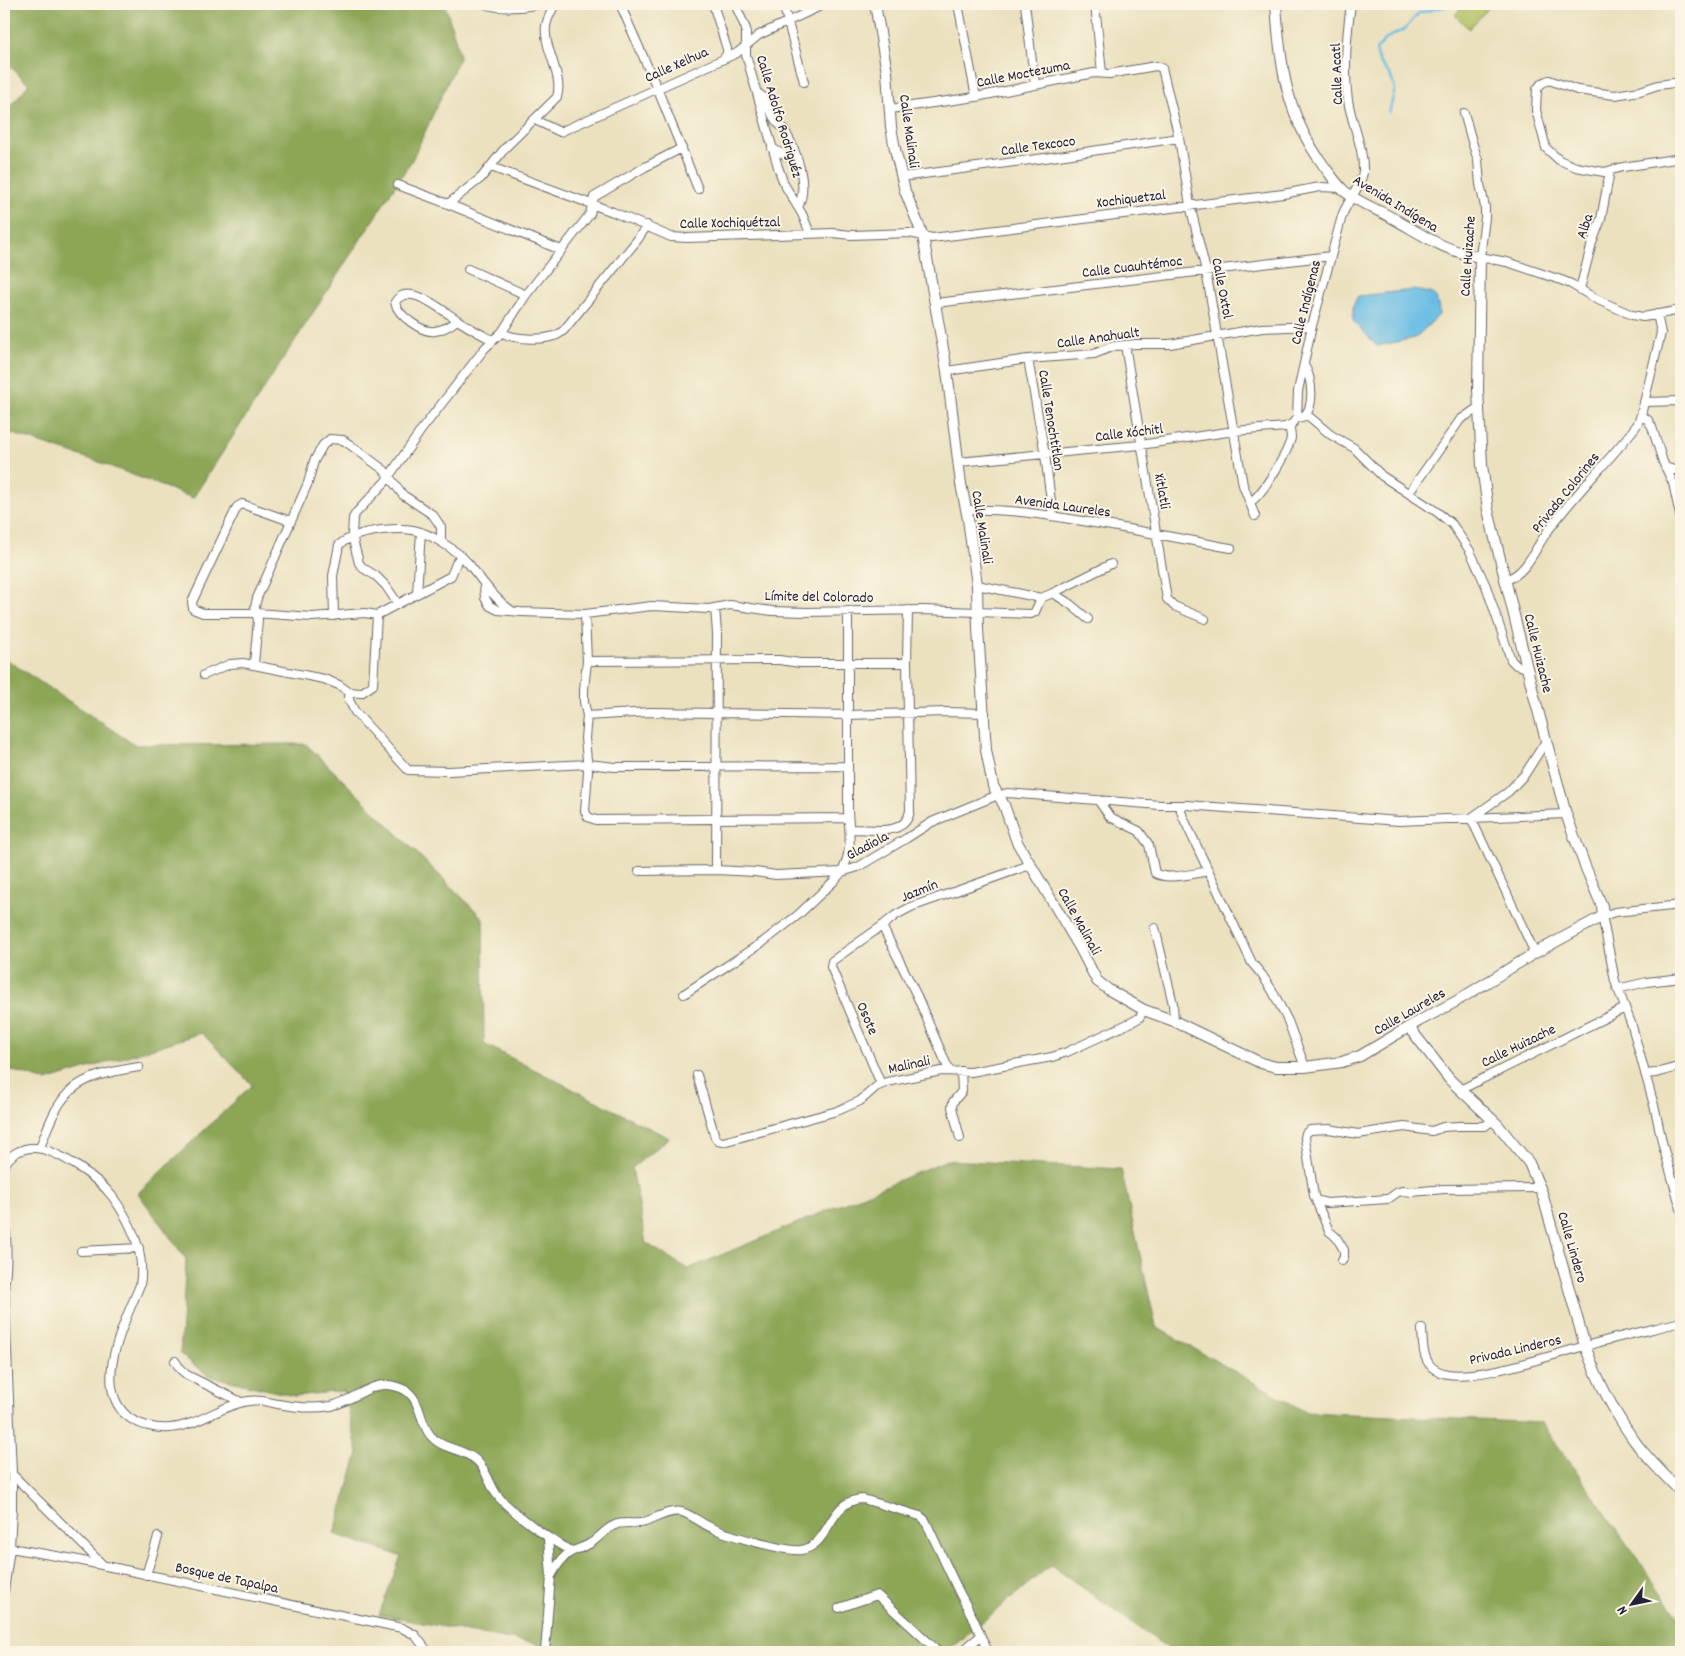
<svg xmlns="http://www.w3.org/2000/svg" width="1685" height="1656" font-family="Dekko,sans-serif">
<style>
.green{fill:#b0bf61;stroke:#69704e}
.forest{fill:#8ca657;stroke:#576449}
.water{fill:#67bce4;stroke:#446f90}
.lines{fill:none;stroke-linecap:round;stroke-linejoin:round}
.stream{stroke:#67bce4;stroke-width:2.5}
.minor-casing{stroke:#686569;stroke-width:10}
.tertiary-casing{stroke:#686569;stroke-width:12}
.minor{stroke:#fff;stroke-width:8}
.tertiary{stroke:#fff;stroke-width:10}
.labels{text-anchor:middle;stroke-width:4;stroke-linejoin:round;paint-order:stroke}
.street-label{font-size:15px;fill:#22223b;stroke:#fcf5e5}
</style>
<rect width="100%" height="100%" fill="#fcf5e5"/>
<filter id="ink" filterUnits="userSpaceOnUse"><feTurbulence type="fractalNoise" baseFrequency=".02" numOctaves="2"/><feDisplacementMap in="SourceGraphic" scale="10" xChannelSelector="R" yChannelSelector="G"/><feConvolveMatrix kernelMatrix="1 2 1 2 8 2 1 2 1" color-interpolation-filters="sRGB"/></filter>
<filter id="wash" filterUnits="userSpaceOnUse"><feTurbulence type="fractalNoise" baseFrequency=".0096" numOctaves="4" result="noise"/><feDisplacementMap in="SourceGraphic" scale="20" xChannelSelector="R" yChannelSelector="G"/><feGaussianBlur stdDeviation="1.12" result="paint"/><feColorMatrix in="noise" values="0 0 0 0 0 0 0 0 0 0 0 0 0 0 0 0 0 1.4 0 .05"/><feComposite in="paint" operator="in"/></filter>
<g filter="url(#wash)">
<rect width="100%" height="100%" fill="#ebe1bf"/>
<path class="green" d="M1465,4H1490L1491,5L1469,29L1455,15Z"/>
<path class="forest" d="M4,4H445L460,56L412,160L193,498L99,462L4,431V113L29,84L4,61Z
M4,658L135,745L306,744L483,918L484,1044L669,1138L632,1168L646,1243L688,1269L947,1160L1121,1169L1156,1327L1306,1412L1542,1423L1676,1614L1681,1617V1652H1173L1051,1565L946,1652H543L537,1644L379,1615L401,1556L334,1534L358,1453L344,1391L294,1396L209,1376L180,1354L186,1259L138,1193L252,1085L202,1033L46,1081L4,1068Z"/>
<path class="water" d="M1413,290C1434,294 1438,291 1439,315L1415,338L1377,346L1353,321V306L1358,296Z"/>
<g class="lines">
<path class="stream" d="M1389,113L1395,89L1390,75L1379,62L1376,50L1387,38L1405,29L1419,13L1454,4"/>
</g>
</g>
<g filter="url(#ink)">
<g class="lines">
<defs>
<path id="minor" d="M485,4C496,9 526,8 538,4
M620,4L657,88L698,189
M713,4L727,49V54L723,59
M735,4L746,29V55L778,167L784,184L802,214L810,233
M783,4L804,82
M799,4L812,10
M958,4L976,97
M1025,4L1035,85
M1095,4L1102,73
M1681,82L1658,85L1640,91L1615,95L1577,90L1549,80L1542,83L1537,89L1536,110L1546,148L1559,160L1576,167L1604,172L1623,167L1681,158
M757,93C767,97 769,110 774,118C778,124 783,127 786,133C797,152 809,186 798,207
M890,109L976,97L1094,73L1109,74L1156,66L1162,68L1179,138L1190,205L1206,271L1243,485L1255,516
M1464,113L1473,145L1478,160L1480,184L1485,207V218L1480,257L1507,262L1561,280L1571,284L1596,299L1632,315L1643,317L1681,310
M535,120L560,132L737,53L759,35L825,4
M772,148L798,163
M491,167L613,212L671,237L687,238L833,233L851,235L910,233L932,238L1283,194L1320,187L1342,188
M901,177L1045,158L1179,138
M398,185L448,204L561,250
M448,204L481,178L506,147L557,97C564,76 543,48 546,26C547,18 552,11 555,4
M468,269L526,295
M1580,289L1592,243L1601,219L1610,171
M936,303L1331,256
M457,320C451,325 443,330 435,331C422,333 397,315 395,302C409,280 445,313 459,321C470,328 481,335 493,340
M502,332C511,340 542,340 554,336C558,335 561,333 564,330L638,239L647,225
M1125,345L1167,599L1174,606L1205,619
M1028,359L1045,455L1053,516
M947,371L1028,359L1094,354L1114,346L1136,344H1170L1262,328L1312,326
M1644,402L1681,401
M1306,414L1331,435L1354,448L1382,476L1437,512L1452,524L1470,551L1486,586L1511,660L1516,665L1527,668
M1641,415L1648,420L1652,427L1663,462L1673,483L1681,520
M1302,417C1316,409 1312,377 1304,365
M1297,418L1298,391L1312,326L1342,216C1347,201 1362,186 1363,171C1364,147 1351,122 1348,100C1344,71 1347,32 1351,4
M959,462L1140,445L1234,431L1285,427L1292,424L1297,418
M1665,467L1674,470L1681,469
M1409,493L1460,420L1479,407
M1250,502C1262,496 1288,452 1291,438C1291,434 1290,430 1289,426
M966,510C1007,508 1047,515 1088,522C1136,530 1183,539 1231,548
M290,521L242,504L237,507L192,602L193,609L203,613H256L255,607L257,598L308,483L314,461L323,445L330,439L343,440L349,444L384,470L403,495L433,515L441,527V542
M1505,580C1525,575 1534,551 1545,535C1572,496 1608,463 1637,425L1641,415L1661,333L1657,314
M484,585L485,598L490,606L498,610L521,612L585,614L652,606L709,609L730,605L772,611L806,612L923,610L1031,614L1035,612L1041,598
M977,585L1041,598L1053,593L1111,564
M417,593L421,532
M1053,593L1070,604L1088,619
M398,604L386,586L376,576L363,568L359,563L352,536L353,518L356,513L385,482L422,429L485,348L502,332L526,295L590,214L594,197L645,167L682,148
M585,614L587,661L584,689V702L587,716L585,738L588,771L585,811L588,817L596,820L848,818
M334,616L333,576L339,545C351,535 367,532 382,530C392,529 402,528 413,530C430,533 456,550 468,563C482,580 493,598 512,611
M587,661L779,660L800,663H907
M254,664L258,620L256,613L312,617L365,613L377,615L451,576L457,561L462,557
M204,675L230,664L243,663L324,679L339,685L349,692L361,693L373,685L377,615
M349,692V700L355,712L408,770L449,771L588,764L615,767L848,766
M587,716L650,712L848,715L946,712L985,713
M1098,800L1110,817L1139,831L1149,845L1155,873C1167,881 1195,873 1209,871
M1179,805L1183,817L1252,963L1262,975L1272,990L1288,1021L1305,1067
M850,829C870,828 905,838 910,811L907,663L908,610
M716,870L755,872L776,875L842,872C852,851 850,834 848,812V611
M639,871L716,870L717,633L715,608
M1681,905L1615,912L1603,916V920L1615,981L1632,1026L1655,1109L1663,1146L1681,1209
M882,926L917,996L949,1070
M1155,928L1173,1004L1174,1021
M1535,953L1471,818L1508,792L1525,774L1546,741
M1617,989L1647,982L1681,978
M684,994L763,942L798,915L834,881L842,872L858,867L907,838L932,822L993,797L1007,793L1160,805H1187L1399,821L1566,814
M1645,1074L1656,1073L1681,1066
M697,1075L715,1137L718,1141L723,1142L837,1111L860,1101L876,1087L887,1082L941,1071L971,1072L1052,1057L1067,1052L1132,1022L1139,1018L1144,1010
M881,1084L831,967L832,961L882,926L896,915L911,907L1030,865
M1460,1090L1625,1008
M960,1138L952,1107L953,1102L962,1091L961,1071
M40,1148C61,1087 75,1077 139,1067
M4,1166C9,1155 22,1147 35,1148C57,1149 99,1179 112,1196C131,1222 146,1252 140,1285C126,1320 91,1384 127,1416C138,1425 155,1429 170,1428C198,1426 221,1405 248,1401C259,1399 268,1402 278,1404C294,1407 314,1409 331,1406C358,1400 375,1374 405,1390C421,1399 419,1421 430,1435C442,1450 463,1448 476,1460C486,1468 489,1484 497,1495C507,1508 558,1547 573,1551
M1316,1200L1327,1203L1388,1199L1398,1192L1403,1191L1412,1192L1444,1189L1541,1188
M4,1208C6,1233 8,1256 5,1281
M81,1251L139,1248
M1342,1261L1344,1257V1250L1336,1237L1329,1231L1314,1196L1305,1138L1306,1133L1310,1130L1329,1129L1358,1134L1404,1127L1432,1131L1443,1127L1459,1126H1485L1493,1120
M4,1277L12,1474V1510L10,1548L4,1591
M1422,1329C1423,1344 1422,1362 1436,1370C1463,1387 1554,1354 1585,1346C1617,1337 1649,1330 1681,1322
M175,1361L181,1370L187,1375L241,1402
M12,1474L104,1566
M10,1548L68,1558L402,1628L415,1635L428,1652
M146,1575L158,1537
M551,1576C556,1567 563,1555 573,1551C580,1548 585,1547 591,1543C599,1538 606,1528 615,1525C624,1521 636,1525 645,1522C656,1518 671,1509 682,1512C692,1515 702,1524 712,1528C728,1535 786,1552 801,1550C832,1545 827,1500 863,1499L920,1516L925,1520L959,1592L974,1620L988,1652
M839,1608L877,1595L939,1652
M545,1652L551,1576L548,1538
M962,1652L973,1642L981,1636"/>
<path id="tertiary" d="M875,4L887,72L891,127L895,149L905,191L923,236L947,371L961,484L968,519L977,585L978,629L986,750L993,786L1004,805L1017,842L1080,948L1097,981L1109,990L1144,1010L1174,1021L1261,1063L1276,1067H1305L1342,1062L1360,1056L1419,1021L1455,1002L1535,953L1603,916L1602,906L1585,866L1566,814L1533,692L1488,510L1482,465L1478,390L1480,257C1445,251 1426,237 1396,220C1379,210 1358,203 1343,190C1336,183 1330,174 1324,166C1286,115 1280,66 1276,4
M1409,1027L1450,1080L1498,1125L1529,1163L1542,1193L1585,1346C1598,1381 1616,1417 1639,1447C1652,1463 1667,1478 1681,1492"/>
</defs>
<use href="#minor" class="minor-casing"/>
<use href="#tertiary" class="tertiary-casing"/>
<use href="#minor" class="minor"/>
<use href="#tertiary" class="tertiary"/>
</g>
</g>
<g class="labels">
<g class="street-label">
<text transform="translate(676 64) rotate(-24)" y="5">Calle Xelhua</text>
<text transform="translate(1023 73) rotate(-11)" y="5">Calle Moctezuma</text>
<text transform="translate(1336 74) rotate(-92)" y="5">Calle Acatl</text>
<text transform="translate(780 116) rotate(73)" y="5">Calle Adolfo Rodriguéz</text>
<text transform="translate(910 131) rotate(82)" y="5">Calle Malinali</text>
<text transform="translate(1038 145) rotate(-8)" y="5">Calle Texcoco</text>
<text transform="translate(1131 198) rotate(-7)" y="5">Xochiquetzal</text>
<text transform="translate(1396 203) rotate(31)" y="5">Avenida Indígena</text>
<text transform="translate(730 222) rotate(-1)" y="5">Calle Xochiquétzal</text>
<text transform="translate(1584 226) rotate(-72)" y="5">Alba</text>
<text transform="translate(1467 256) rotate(-86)" y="5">Calle Huizache</text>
<text transform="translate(1132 266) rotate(-7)" y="5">Calle Cuauhtémoc</text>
<text transform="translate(1223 288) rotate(79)" y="5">Calle Oxtol</text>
<text transform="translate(1305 302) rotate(-76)" y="5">Calle Indígenas</text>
<text transform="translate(1098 337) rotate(-8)" y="5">Calle Anahualt</text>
<text transform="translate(1052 420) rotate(81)" y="5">Calle Tenochtitlan</text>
<text transform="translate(1129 432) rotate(-7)" y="5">Calle Xóchitl</text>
<text transform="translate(1163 491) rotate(80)" y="5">Xitlatli</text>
<text transform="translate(1565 492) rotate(-51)" y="5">Privada Colorines</text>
<text transform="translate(1063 505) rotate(8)" y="5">Avenida Laureles</text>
<text transform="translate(983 527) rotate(81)" y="5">Calle Malinali</text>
<text transform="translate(819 596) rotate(1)" y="5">Límite del Colorado</text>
<text transform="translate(1539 653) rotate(76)" y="5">Calle Huizache</text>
<text transform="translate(867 845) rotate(-28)" y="5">Gladiola</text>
<text transform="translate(919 890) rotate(-22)" y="5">Jazmín</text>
<text transform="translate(1080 921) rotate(61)" y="5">Calle Malinali</text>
<text transform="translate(1409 1011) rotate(-30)" y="5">Calle Laureles</text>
<text transform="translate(868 1018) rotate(67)" y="5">Osote</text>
<text transform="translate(1518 1045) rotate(-26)" y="5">Calle Huizache</text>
<text transform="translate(909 1064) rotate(-12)" y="5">Malinali</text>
<text transform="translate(1573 1247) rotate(74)" y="5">Calle Lindero</text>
<text transform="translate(1515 1349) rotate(-13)" y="5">Privada Linderos</text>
<text transform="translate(227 1577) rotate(12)" y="5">Bosque de Tapalpa</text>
</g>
</g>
<rect width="1685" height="1656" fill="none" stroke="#fcf5e5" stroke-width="20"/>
<g transform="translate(1632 1604) rotate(237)" stroke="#fcf5e5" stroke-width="4" paint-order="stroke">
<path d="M0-4L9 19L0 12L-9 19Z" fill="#22223b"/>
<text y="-8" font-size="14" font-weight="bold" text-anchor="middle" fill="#22223b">N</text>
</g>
</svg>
